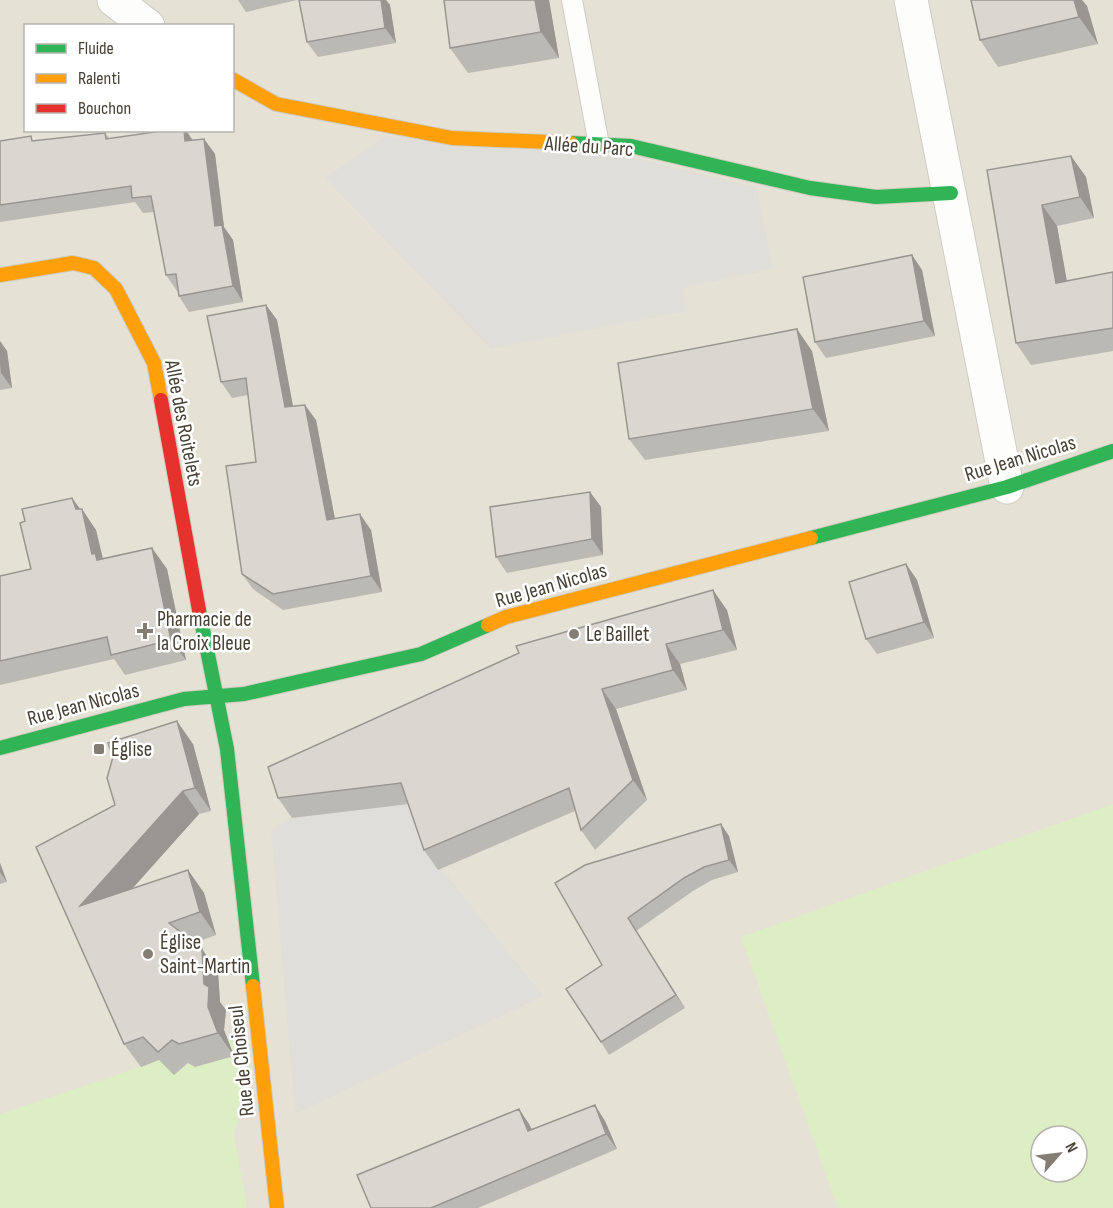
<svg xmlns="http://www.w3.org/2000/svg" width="1113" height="1208" font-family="'Sofia Sans Condensed',sans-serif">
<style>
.residential{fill:#e5e1d5;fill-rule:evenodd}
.green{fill:#ddeec5;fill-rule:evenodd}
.parking{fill:#e0ded8}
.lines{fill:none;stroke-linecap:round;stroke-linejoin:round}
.lane-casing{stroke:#cfccc6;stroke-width:22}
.street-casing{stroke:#cfccc6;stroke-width:35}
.fast-casing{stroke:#d0ccbf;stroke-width:16}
.slow-casing{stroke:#d0ccbf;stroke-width:16}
.jam-casing{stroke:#d0ccbf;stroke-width:16}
.lane{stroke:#fdfdfc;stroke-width:20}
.street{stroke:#fdfdfc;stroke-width:33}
.fast{stroke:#30b455;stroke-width:14}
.slow{stroke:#ff9f0a;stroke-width:14}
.jam{stroke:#e5322d;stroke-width:14}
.wall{fill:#bbb9b4}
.shaded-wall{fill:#999692}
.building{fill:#dad7d1;stroke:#999692;stroke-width:1.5}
.poi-dot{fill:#837d73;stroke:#fff;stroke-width:2}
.labels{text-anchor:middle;stroke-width:5;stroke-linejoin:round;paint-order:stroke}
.street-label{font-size:21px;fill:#484034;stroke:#fff}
.poi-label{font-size:21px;fill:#484034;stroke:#fff;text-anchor:start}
</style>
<rect width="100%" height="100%" fill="#f0efe8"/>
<path class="residential" d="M0,0H1113V1208H0ZM26,26H232V130H26ZM1041,1136H1077V1172H1041Z"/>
<path class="green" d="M1113,804V1208H838L741,937ZM1041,1136H1077V1172H1041Z
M238,1037L243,1100L234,1135L247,1208H0V1114L128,1071L157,1058L177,1072L188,1063L195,1067L234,1056L228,1040Z"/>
<path class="parking" d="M385,136L632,157L757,188L773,269L682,288L688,311L491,349L325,178Z
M411,793L441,868L543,996L295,1114L271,829L292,818L371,808Z"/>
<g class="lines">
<defs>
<path id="lane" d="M572,0L599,145"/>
<path id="street" d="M114,0L148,26
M911,0L1007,487"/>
<path id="fast" d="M571,143L631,146L810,188L876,197L951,193
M811,538L1007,487L1113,451
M199,610L227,749L253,986
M0,748L184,699L244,694L421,654L488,625"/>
<path id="slow" d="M232,79L276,104L452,138L571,143
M0,275L73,263L94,268L116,289L154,363L161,400
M488,625L506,617L811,538
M253,986L277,1208"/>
<path id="jam" d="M161,400L199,610"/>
</defs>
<use href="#lane" class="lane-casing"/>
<use href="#street" class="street-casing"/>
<use href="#fast" class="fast-casing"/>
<use href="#slow" class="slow-casing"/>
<use href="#jam" class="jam-casing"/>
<use href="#lane" class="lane"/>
<use href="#street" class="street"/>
<use href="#fast" class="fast"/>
<use href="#slow" class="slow"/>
<use href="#jam" class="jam"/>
</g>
<path class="wall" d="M238,0H297L246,12Z
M299,0H386L390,5L396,43L318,57L307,42Z
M444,0H549L559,58L468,73L450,48Z
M971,0H1082L1087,6L1098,44L998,67L980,40Z
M169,130H186L192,140L204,139L215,154L224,227L233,240L243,302L189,312L179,296L178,291H177L166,275L154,212L143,213L135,202L0,222V141H34L105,133L110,139Z
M1071,156L1086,177L1094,218L1057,226L1067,281L1113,272V351L1031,365L1016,343L987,170Z
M912,255L922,270L935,336L826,358L815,342Z
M266,305L277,320L293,406L316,420L335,519L371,530L382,592L283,610L253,589L242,574L256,462L248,395L232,398L221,382Z
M0,341L7,351L12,388L0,390Z
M812,351L829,431L645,460L629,439Z
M590,492L601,507L603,555L507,573L496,557Z
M72,498L96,530L103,559L152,548L167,569L186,660L125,675L114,659L0,685V576L31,569Z
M906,564L917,580L934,638L877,654L866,639Z
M727,610L737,650L680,664L687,690L616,709L647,800L595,850L581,830L575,811L438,870L424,850L409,804L292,818L278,798Z
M193,744L211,811L199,814L132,889L188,870L204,893L216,935L194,943L218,972L220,1002L226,1010L224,1030L234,1056L195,1067L188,1063L174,1075L159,1060L141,1067L124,1044L115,805Z
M729,836L738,872L712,880L693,891L636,931L685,1008L609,1055L601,1042L602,965L555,883Z
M0,863L7,882L0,884Z
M519,1109L529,1124L532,1129L605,1121L617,1149L478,1208H371Z"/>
<path class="shaded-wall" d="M381,0H386L390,5L396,43L385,28Z
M535,0H549L559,58L541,32Z
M1072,0H1082L1087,6L1098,44L1079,17Z
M184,130H186L195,144L185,141Z
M204,139L215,154L224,227L233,240L243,302L233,286L215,226Z
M1071,156L1086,177L1094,218L1080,197Z
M1042,205L1057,226L1071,305L1056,283Z
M912,255L922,270L935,336L924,321Z
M266,305L277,320L296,423L285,407Z
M797,329L812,351L829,431L813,409Z
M0,341L7,351L12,388L1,373L0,363Z
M305,405L316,420L338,535L327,520Z
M590,492L601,507L603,555L592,539Z
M72,498L82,512V509L96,530L105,568L92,554Z
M360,514L371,530L382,592L371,576Z
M152,548L167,569L186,660L171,640Z
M906,564L917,580L934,638L924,622Z
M713,590L727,610L737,650L723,630Z
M666,644L680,664L687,690L673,670Z
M602,689L616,709L647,800L633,780Z
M177,721L193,744L211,811L195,788Z
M183,791L199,814L96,929L80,906Z
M721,824L729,836L738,872L729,860Z
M0,863L7,882L0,872Z
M188,870L204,893L216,935L200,912Z
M628,918L636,931L685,1008L676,995Z
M202,949L218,972L220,1002L226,1010L224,1030L234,1056L218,1033L208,1007L204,984Z
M595,1105L605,1121L617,1149L606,1134Z
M519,1109L529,1124L539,1146L528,1131Z"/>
<path class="building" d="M299,0H381L385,28L307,42Z
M444,0H535L541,32L450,48Z
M971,0H1074L1079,17L980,40Z
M169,130H184L185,141L204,139L215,226L222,225L233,286L179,296L176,274L166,275L151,196L132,198L131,186L0,205V141L31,136L32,141L105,133L106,139Z
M1071,156L1080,197L1042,205L1056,283L1113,272V328L1016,343L987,170Z
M912,255L924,321L815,342L803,277Z
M266,305L285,407L305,405L327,520L360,514L371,576L273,594L242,574L226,466L256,462L246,378L221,382L207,316Z
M797,329L813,409L629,439L618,363Z
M590,492L592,539L496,557L490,507Z
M72,498L76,509H82L92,554L95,553L97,560L152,548L171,640L111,655L107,637L0,661V576L31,569L20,523L25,521L22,509Z
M906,564L924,622L866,639L849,582Z
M713,590L723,630L666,644L673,670L602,689L633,780L581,830L569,788L424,850L401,783L278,798L268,767L519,653L516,646Z
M177,721L195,788L183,791L80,906L188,870L200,912L169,923L202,949L204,984L209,987L208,1007L218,1033L179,1044L172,1040L158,1052L143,1037L124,1044L36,847L115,805L107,778L113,757L108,743Z
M721,824L729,860L704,867L684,878L628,918L676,995L601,1042L566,989L602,965L555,883L585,865Z
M595,1105L606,1134L431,1208H371L357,1175L519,1109L528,1131Z"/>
<g class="poi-dot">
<path d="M142 622h6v6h6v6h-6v6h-6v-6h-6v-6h6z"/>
<circle cx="574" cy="634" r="6"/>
<rect x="93" y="743" width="12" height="12" rx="3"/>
<circle cx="148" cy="954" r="6"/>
</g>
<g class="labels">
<g class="street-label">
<text transform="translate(589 146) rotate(4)" y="7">Allée du Parc</text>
<text transform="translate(184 423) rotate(79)" y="7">Allée des Roitelets</text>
<text transform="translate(1020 458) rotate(-17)" y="7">Rue Jean Nicolas</text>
<text transform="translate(551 585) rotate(-16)" y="7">Rue Jean Nicolas</text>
<text transform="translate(83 704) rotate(-15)" y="7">Rue Jean Nicolas</text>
<text transform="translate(241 1061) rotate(-96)" y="7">Rue de Choiseul</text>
</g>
<g class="poi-label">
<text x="157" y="626">Pharmacie de<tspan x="157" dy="24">la Croix Bleue</tspan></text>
<text x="586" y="641">Le Baillet</text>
<text x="111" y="756">Église</text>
<text x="160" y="949">Église<tspan x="160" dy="24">Saint-Martin</tspan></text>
</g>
</g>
<rect x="24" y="24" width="210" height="108" fill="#ffffff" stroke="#b6b3ae" stroke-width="1.5"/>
<rect x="36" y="44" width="30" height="9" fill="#30b455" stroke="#b6b3ae" stroke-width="1.5"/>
<text x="78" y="54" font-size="18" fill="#484034">Fluide</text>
<rect x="36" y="74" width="30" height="9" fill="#ff9f0a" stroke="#b6b3ae" stroke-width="1.5"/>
<text x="78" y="84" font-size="18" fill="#484034">Ralenti</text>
<rect x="36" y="104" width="30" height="9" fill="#e5322d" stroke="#b6b3ae" stroke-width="1.5"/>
<text x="78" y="114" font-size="18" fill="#484034">Bouchon</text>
<g transform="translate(1059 1154) rotate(62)"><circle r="28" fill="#ffffff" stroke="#b6b3ae" stroke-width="1.5"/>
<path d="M0-4.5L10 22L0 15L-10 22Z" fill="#837d73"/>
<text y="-9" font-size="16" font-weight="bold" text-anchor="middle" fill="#484034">N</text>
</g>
</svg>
